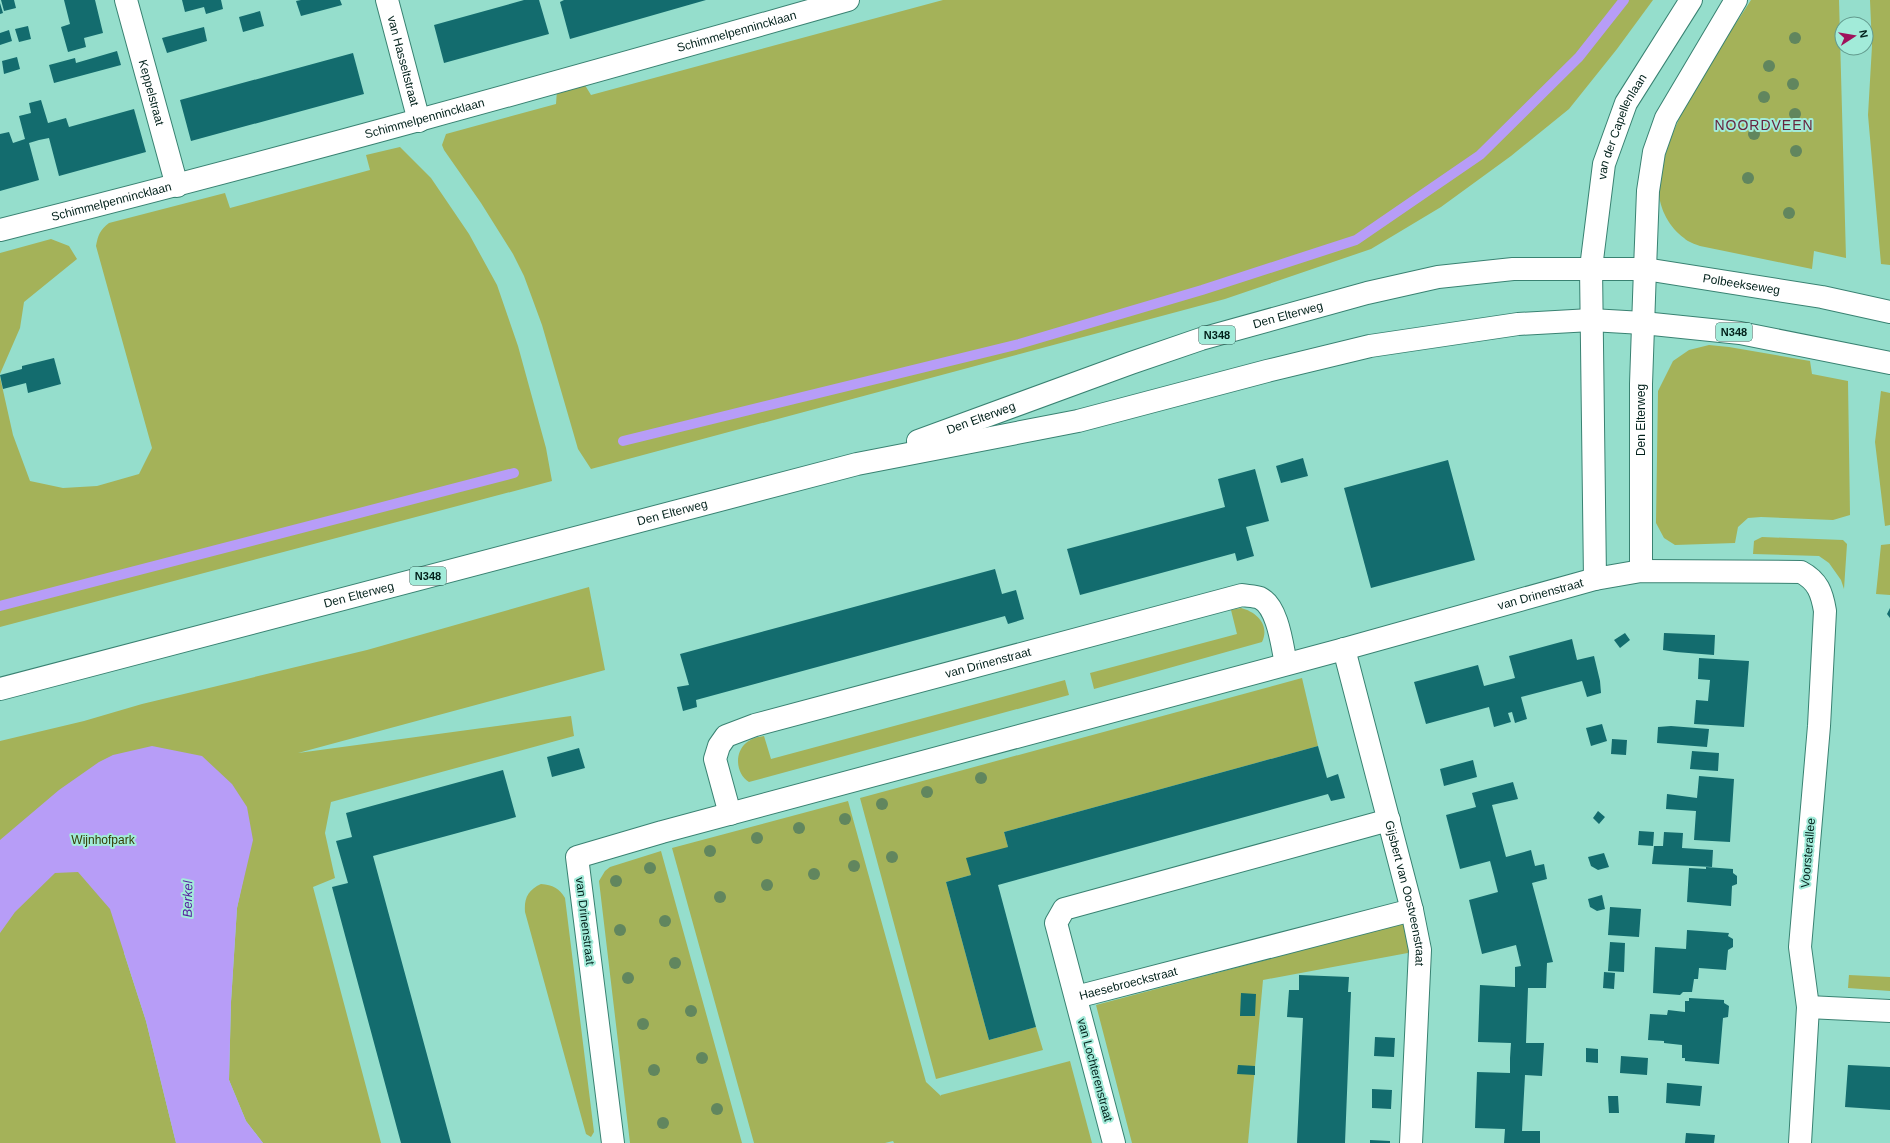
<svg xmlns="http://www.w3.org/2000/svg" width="1890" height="1143" font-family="Helvetica,sans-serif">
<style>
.green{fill:#a4b259}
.water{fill:#b79df7}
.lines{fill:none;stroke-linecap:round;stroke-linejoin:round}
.stream{stroke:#b79df7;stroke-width:10}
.building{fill:#136c6e}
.street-casing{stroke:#398272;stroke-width:24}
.secondary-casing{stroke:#398272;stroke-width:24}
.primary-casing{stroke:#398272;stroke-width:24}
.street{stroke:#fff;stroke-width:22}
.secondary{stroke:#fff;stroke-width:22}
.primary{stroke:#fff;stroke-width:22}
.tree{fill:#61865e}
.labels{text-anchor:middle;stroke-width:4;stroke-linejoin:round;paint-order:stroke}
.shield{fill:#a2ebd9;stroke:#325e54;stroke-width:1}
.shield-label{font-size:11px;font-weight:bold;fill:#02211b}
.street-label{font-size:12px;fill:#02211b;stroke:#a2ebd9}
.park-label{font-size:12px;fill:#373e04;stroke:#a2ebd9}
.water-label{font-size:13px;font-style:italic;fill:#55189d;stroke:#a2ebd9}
.quarter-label{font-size:14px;letter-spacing:1px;fill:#662440;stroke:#a2ebd9}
</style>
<rect width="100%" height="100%" fill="#95decc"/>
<path class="green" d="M943,0H1653L1617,49L1569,109L1511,156L1441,207L1371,249L1225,299L591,469L578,449L542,325L524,276L513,254L481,203L444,150L442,145L446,134L556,104L557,90L583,82L591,95Z
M1751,0H1839L1846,258L1814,251L1812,269L1700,246C1695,244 1688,242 1684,238C1670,228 1659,209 1659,191C1658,182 1661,172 1663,164C1678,104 1718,52 1751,0Z
M1870,0H1890V265L1881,264L1868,115L1872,46Z
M400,147L431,178L469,234L497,285L518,346L546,448L552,481L0,627V377L13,435L30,481L63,488L97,486L139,474L152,448L96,246C98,235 100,230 109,223L225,193L230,208L370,170L366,155Z
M51,239L69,246L77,259L24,302L20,328L0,374V253Z
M1709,345L1729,347L1810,361L1812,374L1848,381L1850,515L1833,520L1761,517L1748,518L1738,527L1735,543L1675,545L1664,538L1656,523L1658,391L1673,361L1689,350Z
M1881,391L1890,393V525L1885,526L1875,442Z
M1762,537L1843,540L1847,544L1844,589L1841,580L1829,563L1819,556L1753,554L1754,541Z
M1890,544V595L1876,594L1881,545Z
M589,587L605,670L298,753L571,716L574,736L331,802L325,833L335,878L313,887L381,1143H263L246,1121L229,1080L231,1002L237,908L252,838L124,953L146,1021L176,1143H0V741L84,721L142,704L367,650Z
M1241,608C1257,612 1270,625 1262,642L1094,689L1090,673L1237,634L1231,610Z
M1302,678L1318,746L1004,832L1008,847L971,875L946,882L989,1040L1036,1027L1043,1050L936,1079L860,798Z
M1065,680L1069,695L749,782C736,774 734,753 746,743C752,738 758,737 764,736L771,759Z
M848,801L926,1082L941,1096V1095L1070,1061L1092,1143H894L893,1141L885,1143H754L672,848Z
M661,851L742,1143H630L599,881L605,871L610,867Z
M541,884C553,885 559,888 565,898L594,1132L591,1137L586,1134L525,912C524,898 528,890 541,884Z
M1404,923L1413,952L1263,980L1248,1143H1132L1096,1005Z
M1849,975L1890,977V991L1848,988Z"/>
<path class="water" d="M152,746L202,756L232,784L247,807L253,840L237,908L231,1002L229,1080L246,1121L263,1143H176L146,1021L110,909L78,872L55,873L15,912L0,933V840L59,790L99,762L113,755Z"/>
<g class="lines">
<path class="stream" d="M623,441L1019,344L1202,290L1356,240L1480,155L1579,57L1624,0
M0,606L514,473"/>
</g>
<path class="building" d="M1,0H14L16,8L4,11Z
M64,0H95L103,33L84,38L86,47L68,52L61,27L70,24Z
M182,0H221L223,9L206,14L204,7L185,12Z
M301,0H340L342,5L301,16L296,1Z
M524,0H539L549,34L444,63L434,25Z
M564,0H706L570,39L560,2Z
M0,3L3,13L0,14Z
M260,11L264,26L243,32L239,17Z
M28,26L31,39L19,42L15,29Z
M204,27L207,41L167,53L162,38Z
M9,30L12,41L0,45V33Z
M117,51L121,65L54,83L49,65L75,58L76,63Z
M353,53L364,94L191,141L180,100Z
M17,57L20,69L4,74L2,61Z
M41,100L48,123L66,118L69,127L134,109L146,152L59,176L49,138L39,140L29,143L39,180L0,191V134L9,132L13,143L25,139L19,116L31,113L29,103Z
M54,358L61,384L28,393L26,383L3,389L0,375L22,369V366Z
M1303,458L1308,476L1281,483L1276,466Z
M1448,460L1475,560L1371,588L1344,488Z
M1255,469L1269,521L1246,527L1254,556L1237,561L1235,553L1080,595L1067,549L1225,507L1218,479Z
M995,569L1002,594L1016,590L1024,619L1008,624L1005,616L696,700L697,707L683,711L677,687L689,685L680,654Z
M1890,608V618L1887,614Z
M1625,633L1630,640L1620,648L1614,640Z
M1664,633L1715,635L1714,655L1676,652L1663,650Z
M1572,639L1577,660L1594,656L1600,681L1601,693L1587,697L1582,681L1521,697L1527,719L1515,723L1512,712L1508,713L1511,722L1494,727L1489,707L1426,724L1414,682L1478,665L1484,686L1515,678L1509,656Z
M1699,658L1749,661L1744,727L1694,724L1696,700L1708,701L1710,680L1698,679Z
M1602,724L1607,741L1591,746L1586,728Z
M1671,726L1709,729L1707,747L1657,743L1658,727Z
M1612,739L1627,740L1626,755L1611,754Z
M1318,746L1327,778L1338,774L1345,798L1331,801L1328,794L998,885L1036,1027L989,1040L946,882L971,875L966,858L1008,847L1004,832Z
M579,748L585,768L552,777L547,757Z
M1692,751L1719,753L1718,771L1690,769Z
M1473,760L1477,777L1444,786L1440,769Z
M503,770L516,817L373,856L451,1143H401L332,887L348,883L336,841L352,837L346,813Z
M1699,776L1734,779L1730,842L1694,840L1696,811L1666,809L1667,794L1697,798Z
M1513,782L1518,799L1492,805L1506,857L1531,850L1535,866L1544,864L1547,879L1532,883L1553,962L1547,963L1546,988H1528L1526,1043H1544L1542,1076L1525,1075L1522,1131H1540V1143H1504L1505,1129L1475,1128L1477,1072L1510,1073V1058L1511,1043L1478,1042L1480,985L1515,987V967L1521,966L1516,945L1482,954L1469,900L1498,892L1494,876L1490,861L1460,869L1446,815L1476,807L1472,793Z
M1598,811L1605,817L1599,824L1593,818Z
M1639,831L1654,832L1653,846L1638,845Z
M1664,832L1683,833L1682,848L1713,850L1712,867L1652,864L1654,846H1663Z
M1604,853L1609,867L1598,870L1591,866L1588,857Z
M1706,867L1733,869V873L1737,876V884L1732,886L1731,906L1687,902L1689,868L1706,869Z
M1602,895L1605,909L1597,911L1590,907L1588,899Z
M1610,907L1641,909L1639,937L1608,935Z
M1687,930L1729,933L1728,936L1733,939V947L1728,950L1726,970L1699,968L1698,979H1694L1692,992H1683L1680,995L1653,993L1655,947L1686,949Z
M1610,942L1625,943L1624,972L1608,971Z
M1604,972L1615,973L1614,989L1603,988Z
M1299,975L1349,977L1348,992H1351L1345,1143H1297L1303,1018L1287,1017L1289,990H1299Z
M1241,993L1256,994L1255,1016H1240Z
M1689,998L1724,1000V1003L1729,1006L1728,1017L1723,1018L1719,1064L1685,1061V1058H1682V1045L1664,1043V1041L1648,1040L1650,1014L1667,1015L1668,1010L1685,1012V1001H1689Z
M1375,1037L1395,1038L1394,1057L1374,1056Z
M1586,1048L1598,1049V1063L1586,1062Z
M1621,1056L1648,1058L1647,1075L1620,1073Z
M1238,1065L1255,1066V1075L1237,1074Z
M1848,1065L1890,1067V1110L1845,1107Z
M1667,1083L1702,1086L1700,1106L1666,1103Z
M1372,1089L1392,1090L1391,1109L1372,1108Z
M1608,1096H1618L1619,1113H1609Z
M1686,1133L1715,1135L1714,1143H1685Z
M1370,1140L1390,1141V1143H1370Z"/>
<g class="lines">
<defs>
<g id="street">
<path id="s1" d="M126,0L177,186"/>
<path id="s2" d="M387,0L419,121"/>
<path id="s3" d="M0,230C284,159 566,80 848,0"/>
<path id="s4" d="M1591,268L1604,164L1626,103L1691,0"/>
<path d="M1645,269L1648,191L1654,152L1666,118L1736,0"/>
<path id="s5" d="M1344,649L1412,910L1420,950L1411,1143"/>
<path id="s6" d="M730,814L715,759L719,746L726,736L755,725L1242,595C1247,596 1255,596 1260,598C1278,607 1282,645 1286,664"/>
<path id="s7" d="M1076,997L1412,910"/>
<path d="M1808,1007L1890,1011"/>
<path id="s8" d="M613,1143L577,857L662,832L1344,649L1595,579"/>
<path d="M1114,1143L1056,923L1064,909L1389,820"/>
</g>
<g id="secondary">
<path d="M1591,268L1595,579L1641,571L1801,572C1818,581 1822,593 1825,611L1819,726L1800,947L1808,1007L1800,1143"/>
<path id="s9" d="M1641,571V384L1645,269"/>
</g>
<g id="primary">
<path id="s10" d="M918,441L1131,363L1201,339L1367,293L1438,277L1513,269H1645L1822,297L1890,312"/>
<path id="s11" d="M0,689L857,464L1078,421L1267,371L1370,346L1518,324L1591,320L1643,323L1740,333L1890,363"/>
</g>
</defs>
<use href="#street" class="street-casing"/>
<use href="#secondary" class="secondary-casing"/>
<use href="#primary" class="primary-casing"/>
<use href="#street" class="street"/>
<use href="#secondary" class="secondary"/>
<use href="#primary" class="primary"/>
</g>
<g class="tree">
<circle cx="1795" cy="38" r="6"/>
<circle cx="1769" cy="66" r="6"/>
<circle cx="1793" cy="84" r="6"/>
<circle cx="1764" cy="97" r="6"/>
<circle cx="1795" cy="114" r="6"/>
<circle cx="1754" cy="134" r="6"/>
<circle cx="1796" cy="151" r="6"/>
<circle cx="1748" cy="178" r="6"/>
<circle cx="1789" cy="213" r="6"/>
<circle cx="981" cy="778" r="6"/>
<circle cx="927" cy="792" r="6"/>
<circle cx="882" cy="804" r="6"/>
<circle cx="845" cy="819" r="6"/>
<circle cx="799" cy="828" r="6"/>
<circle cx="757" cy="838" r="6"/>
<circle cx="710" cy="851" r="6"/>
<circle cx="892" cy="857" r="6"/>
<circle cx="854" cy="866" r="6"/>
<circle cx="650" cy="868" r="6"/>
<circle cx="814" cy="874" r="6"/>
<circle cx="616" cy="881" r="6"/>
<circle cx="767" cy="885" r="6"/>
<circle cx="720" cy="897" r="6"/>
<circle cx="665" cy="921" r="6"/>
<circle cx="620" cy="930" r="6"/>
<circle cx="675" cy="963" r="6"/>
<circle cx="628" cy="978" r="6"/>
<circle cx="691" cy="1011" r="6"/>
<circle cx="643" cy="1024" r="6"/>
<circle cx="702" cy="1058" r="6"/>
<circle cx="654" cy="1070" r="6"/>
<circle cx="717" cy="1109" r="6"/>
<circle cx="663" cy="1123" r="6"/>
</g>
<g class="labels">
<g class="shield">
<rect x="1716" y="323" width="36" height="18" rx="3"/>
<rect x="1199" y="326" width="36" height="18" rx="3"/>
<rect x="410" y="567" width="36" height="18" rx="3"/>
</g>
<g class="shield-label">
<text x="1734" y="336">N348</text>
<text x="1217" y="339">N348</text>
<text x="428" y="580">N348</text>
</g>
<g class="street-label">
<text dy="4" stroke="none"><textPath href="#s3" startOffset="763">Schimmelpennincklaan</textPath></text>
<text dy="4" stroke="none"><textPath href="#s2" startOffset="63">van Hasseltstraat</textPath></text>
<text dy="4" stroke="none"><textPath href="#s1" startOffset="96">Keppelstraat</textPath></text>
<text dy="4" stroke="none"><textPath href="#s3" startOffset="439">Schimmelpennincklaan</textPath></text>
<text dy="4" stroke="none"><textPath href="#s4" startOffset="146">van der Capellenlaan</textPath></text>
<text dy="4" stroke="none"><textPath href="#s3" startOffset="115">Schimmelpennincklaan</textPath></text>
<text dy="4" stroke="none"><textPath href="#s10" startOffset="851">Polbeekseweg</textPath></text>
<text dy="4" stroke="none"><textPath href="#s10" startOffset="391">Den Elterweg</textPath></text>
<text dy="4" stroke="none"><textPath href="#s10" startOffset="67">Den Elterweg</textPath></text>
<text dy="4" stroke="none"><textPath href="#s9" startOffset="151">Den Elterweg</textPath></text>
<text dy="4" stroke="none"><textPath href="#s11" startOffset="695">Den Elterweg</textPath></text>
<text dy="4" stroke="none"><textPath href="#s11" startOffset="371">Den Elterweg</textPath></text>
<text dy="4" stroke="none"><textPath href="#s8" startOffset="1287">van Drinenstraat</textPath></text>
<text dy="4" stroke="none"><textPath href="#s6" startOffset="355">van Drinenstraat</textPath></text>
<text transform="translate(1808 853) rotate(-85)" y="4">Voorsterallee</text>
<text dy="4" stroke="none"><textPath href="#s5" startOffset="252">Gijsbert van Oostveenstraat</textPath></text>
<text transform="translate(585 921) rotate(83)" y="4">van Drinenstraat</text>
<text dy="4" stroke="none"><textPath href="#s7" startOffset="54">Haesebroeckstraat</textPath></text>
<text transform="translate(1095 1070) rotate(75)" y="4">van Lochterenstraat</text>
</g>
<g class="park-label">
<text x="103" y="844">Wijnhofpark</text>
</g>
<g class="water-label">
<text transform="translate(187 899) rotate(-89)" y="5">Berkel</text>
</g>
<g class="quarter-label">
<text x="1764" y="130">NOORDVEEN</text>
</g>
</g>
<g transform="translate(1854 36) rotate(78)"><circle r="19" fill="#a2ebd9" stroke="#629a8d"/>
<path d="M0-3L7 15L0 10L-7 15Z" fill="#9f115b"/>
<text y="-6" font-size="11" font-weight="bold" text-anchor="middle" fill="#02211b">N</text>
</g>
</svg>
